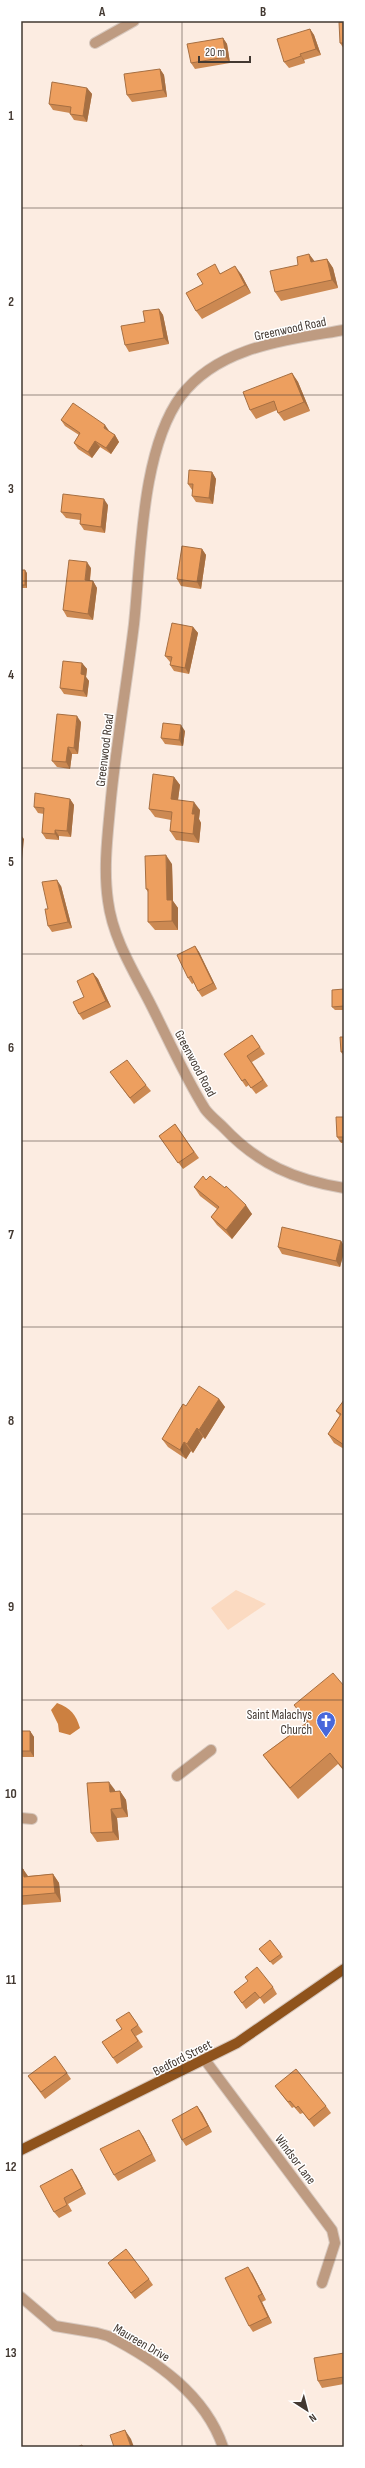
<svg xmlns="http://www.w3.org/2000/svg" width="365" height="2468" font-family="'Sofia Sans Condensed',sans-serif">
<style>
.green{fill:#fbdac1}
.water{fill:#cc8040}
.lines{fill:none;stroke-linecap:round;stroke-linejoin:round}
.minor-casing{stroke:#d7c8be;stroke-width:12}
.major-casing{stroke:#d7c8be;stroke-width:12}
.minor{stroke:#be9b81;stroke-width:10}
.major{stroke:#8f531c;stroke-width:10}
.wall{fill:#cc8952}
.shaded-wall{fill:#a66f42}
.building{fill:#ed9f5f;stroke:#a66f42}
.grid{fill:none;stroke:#423831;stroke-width:1;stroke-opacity:0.55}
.labels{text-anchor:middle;stroke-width:3;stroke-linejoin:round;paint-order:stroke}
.street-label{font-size:13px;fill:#423831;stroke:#fff}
.poi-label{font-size:13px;fill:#423831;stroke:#fff;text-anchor:end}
.neatline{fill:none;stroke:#423831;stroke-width:1.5}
.grid-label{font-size:13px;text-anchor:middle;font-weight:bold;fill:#423831}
</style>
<rect width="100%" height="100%" fill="#fcece1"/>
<path class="green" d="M236,1590L266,1604L228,1630L211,1608Z"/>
<path class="water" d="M57,1703C71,1708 76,1715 80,1728L70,1735L59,1732L58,1724L51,1710Z"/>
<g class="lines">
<defs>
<path id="minor" d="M95,43L134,21
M344,330C287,340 219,346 181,396C141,450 141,557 134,624C127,682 117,740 111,798C108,832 103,867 108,901C113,940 135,973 152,1007C169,1041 185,1077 205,1109C210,1116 218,1122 224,1128C258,1164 295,1180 344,1188
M177,1776L211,1750
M21,1818L32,1819
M205,2060L332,2230L335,2243L322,2283
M21,2297L55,2326L97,2333L108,2336C155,2360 205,2394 223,2447"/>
<path id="major" d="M21,2150L237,2043L344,1969"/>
</defs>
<use href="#minor" class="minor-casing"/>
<use href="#major" class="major-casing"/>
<use href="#minor" class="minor"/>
<use href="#major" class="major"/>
</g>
<path class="wall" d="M344,22V49L340,43Z
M310,29L314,35L321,55L304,60L305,63L289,68L284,62Z
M223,38L227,44L230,63L195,69L191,63Z
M160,69L164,75L167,97L132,102L127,95Z
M87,88L92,94L87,122L74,120L70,114V113L53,110L49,104Z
M309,254L315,262L327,259L333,268L338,288L281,301L275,292L298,265Z
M221,273L241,274L251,293L202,319L196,311L203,284Z
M159,309L163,315L169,344L129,352L125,345L145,322Z
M292,373L298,382L310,411L284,421L278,413L277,410L256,419L250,410Z
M61,420L110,432L115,435L119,442L111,454L100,447L92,458L78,449L74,443L79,435L65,426Z
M212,472L216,479L213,504L196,502L192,496V490L188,484Z
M108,505L105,533L84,530L80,524V520L66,518L61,512Z
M202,549L206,555L201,589L181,586L177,579Z
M91,568L90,581H93L97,588L93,620L67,617L63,610Z
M21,570L27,573V588H21Z
M193,627L198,633L189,674L174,671L170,665L171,662H170L165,656Z
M82,663L87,669L86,677L89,681L87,697L64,694L60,688Z
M81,722L78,754H72L70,769L57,767L52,761Z
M185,731L183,746L165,744L161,738Z
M174,777L180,785L178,800L200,810L199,819L201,823L199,843L176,840L170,831L171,820L155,817L149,809Z
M70,799L74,805L71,837L59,836V840L46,839L42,833L44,814L38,813L34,807Z
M172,864L173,901L178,908V930H155L148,922V892L146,889Z
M61,886L72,928L52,932L48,926V909Z
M195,946L199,952L217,989L202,997L198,991L194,983L192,984L188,978Z
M93,973L98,979L111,1007L83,1020L79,1014L84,997Z
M344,989V1010H335L332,1007Z
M252,1035L265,1054L252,1062L268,1086L256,1094L249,1085L246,1087L224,1054Z
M344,1037V1056L341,1052Z
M115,1079L146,1085L151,1091L134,1104Z
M344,1117V1143H341L337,1137Z
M175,1124L199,1158L183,1169L159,1136Z
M206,1180L225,1188L252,1214L232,1239L217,1225L211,1217L217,1209L200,1196L194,1187Z
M341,1241L344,1246V1252L340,1267L282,1254L278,1247Z
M219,1399L225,1407L205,1439L203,1437L193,1453L191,1451L186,1459L168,1447L162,1439L186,1406Z
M344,1400V1449L334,1443L328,1434L340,1416L336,1411Z
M344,1686V1771L338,1764L298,1799L271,1766L263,1755L307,1722L294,1705Z
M21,1731H30L34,1737V1757H21Z
M115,1790V1792L120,1791L126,1800L128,1817L117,1818L119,1840L97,1842L91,1833Z
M21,1869H23L28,1876L53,1874L59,1883L61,1902L21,1905Z
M259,1949L281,1954L283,1957L273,1965Z
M273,1987L277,1994L264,2004L260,1998L246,2009L234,1992Z
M129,2012L143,2032L136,2036L143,2047L117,2064L102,2042L122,2029Z
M67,2073L71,2079L45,2099L28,2076Z
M275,2086L326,2106L331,2113L314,2127L303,2113L300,2114L294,2107L292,2108Z
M197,2106L202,2113L212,2132L186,2146L182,2140Z
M143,2136L156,2161L118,2181L114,2175Z
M76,2175L86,2194L68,2204L72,2211L59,2218L54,2212Z
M108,2263L149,2279L153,2285L135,2299Z
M252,2273L266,2300L262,2302L272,2323L253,2332L249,2326Z
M344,2353V2384L322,2388L318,2381Z"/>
<path class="shaded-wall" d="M310,29L314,35L321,55L316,49Z
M223,38L227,44L230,63L226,57Z
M300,54L304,60L305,63L301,56Z
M160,69L164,75L167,97L163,90Z
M87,88L92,94L87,122L83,116Z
M309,254L315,262H311Z
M327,259L333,268L338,288L332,280Z
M235,266L241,274L251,293L245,285Z
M159,309L163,315L169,344L164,338Z
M292,373L298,382L310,411L304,402Z
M105,425L110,432L104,428Z
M115,435L119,442L111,454L106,448Z
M95,441L100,447L92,458L88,452Z
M212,472L216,479L213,504L209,498Z
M104,499L108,505L105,533L101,527Z
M202,549L206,555L201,589L197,582Z
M87,562L91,568L89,587L85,580Z
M25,570L27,573V588L25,585Z
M93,581L97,588L93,620L88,614Z
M193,627L198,633L189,674L185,668Z
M82,663L87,669L86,677L89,681L87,697L83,691L81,674Z
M77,716L81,722L78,754L74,748Z
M181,725L185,731L183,746L179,740Z
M68,747L72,754L70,769L66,762Z
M174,777L180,785L177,807L171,799Z
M70,799L74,805L71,837L67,831Z
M194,802L200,810L199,819L201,823L199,843L193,834L192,814Z
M55,830L59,836V840L55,834Z
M21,835L24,839L22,859L21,857Z
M166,855L172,864L173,901L178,908V930L172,921L167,900Z
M57,880L61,886L72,928L68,922Z
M195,946L199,952L217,989L213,983Z
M93,973L98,979L111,1007L106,1001Z
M246,1205L252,1214L232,1239L226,1230Z
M341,1241L344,1246V1252L340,1267L336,1261Z
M219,1399L225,1407L205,1439L199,1430Z
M197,1428L203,1437L193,1453L187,1444Z
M184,1442L191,1451L186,1459L180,1450Z
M30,1731L34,1737V1757L30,1751Z
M109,1782L115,1790L116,1801L110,1792Z
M120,1791L126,1800L128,1817L122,1808Z
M111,1809L117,1818L119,1840L113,1832Z
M23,1869L29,1878L24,1877Z
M53,1874L59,1883L61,1902L55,1893Z
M197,2106L202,2113L212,2132L208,2126Z
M139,2130L143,2136L156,2161L152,2154Z
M72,2169L76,2175L86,2194L82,2188Z
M248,2267L252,2273L266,2300L262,2294Z
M258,2296L262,2302L272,2323L268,2317Z
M125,2430L131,2439L134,2447H131Z"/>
<path class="building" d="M339,22H344V43H340Z
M310,29L316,49L300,54L301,56L284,62L277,39Z
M223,38L226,57L191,63L187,44Z
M160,69L163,90L127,95L124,74Z
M52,82L87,88L83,116L70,114L71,107L49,104Z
M309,254L311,262L327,259L332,280L275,292L270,271L298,265L297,257Z
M215,264L220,274L235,266L245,285L196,311L186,293L203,284L197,274Z
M159,309L164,338L125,345L121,326L145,322L143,311Z
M292,373L304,402L278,413L274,401L250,410L243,392Z
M73,403L105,425L104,428L115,435L106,448L95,441L88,452L74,443L80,433L61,420Z
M189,470L212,472L209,498L192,496L193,484H188Z
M63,494L104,499L101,527L80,524L81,514L61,512Z
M182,546L202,549L197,582L177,579Z
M69,560L87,562L85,580L93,581L88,614L63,610Z
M21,570H25V585H21Z
M172,623L193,627L185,668L170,665L172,657L165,656Z
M63,661L82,663L81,674L85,675L83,691L60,688Z
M57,714L77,716L74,748L68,747L66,762L52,761Z
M163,723L181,725L179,740L161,738Z
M153,774L174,777L171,799L194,802L192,814H195L193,834L170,831L172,812L149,809Z
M35,793L70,799L67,831L55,830V834L42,833L44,808L34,807Z
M166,855L167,900H172V921L148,922V889H146L145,856Z
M57,880L68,922L48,926L45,909H48L42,882Z
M195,946L213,983L198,991L191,976L188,978L177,955Z
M93,973L106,1001L79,1014L73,1002L84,997L77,981Z
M344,989V1006L332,1007V990Z
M252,1035L260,1047L247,1056L263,1080L251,1088L245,1079L242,1081L224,1054Z
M340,1037H344V1051L341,1052Z
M127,1060L146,1085L130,1098L110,1072Z
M336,1117H344V1137H337Z
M175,1124L194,1152L178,1163L159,1136Z
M203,1176L206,1180L210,1176L225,1188L226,1186L246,1205L226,1230L211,1217L219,1207L194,1187Z
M282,1227L341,1241L336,1261L278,1247Z
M199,1386L219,1399L199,1430L197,1428L187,1444L184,1442L180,1450L162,1439L183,1404L186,1406Z
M344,1400V1445L328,1434L341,1414L336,1411Z
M333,1673L344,1686V1770L330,1753L290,1788L263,1755L308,1722L294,1705Z
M21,1731H30V1751H21Z
M109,1782L110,1792L120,1791L122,1808L111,1809L113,1832L91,1833L87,1783Z
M21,1869H23L24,1877L53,1874L55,1893L21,1896Z
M270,1940L281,1954L270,1962L259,1949Z
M257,1967L273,1987L260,1998L255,1992L242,2003L234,1992L248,1981L245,1977Z
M129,2012L138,2025L131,2030L138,2041L113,2058L102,2042L122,2029L116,2020Z
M55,2056L67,2073L41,2092L28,2076Z
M296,2069L326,2106L309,2120L298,2106L296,2108L290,2101L288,2102L275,2086Z
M197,2106L208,2126L182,2140L172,2120Z
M139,2130L152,2154L114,2175L100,2149Z
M72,2169L82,2188L64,2198L67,2205L54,2212L40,2186Z
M126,2249L149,2279L131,2293L108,2263Z
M248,2267L262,2294L258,2296L268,2317L249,2326L225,2278Z
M344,2353V2377L318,2381L314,2358Z
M125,2430L131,2447H114L110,2435Z
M82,2445L83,2447H77Z"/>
<path class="grid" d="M182,21V2447M21,208H344M21,395H344M21,581H344M21,768H344M21,954H344M21,1141H344M21,1327H344M21,1514H344M21,1700H344M21,1887H344M21,2073H344M21,2260H344"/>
<defs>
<symbol id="church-pin" viewBox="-11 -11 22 30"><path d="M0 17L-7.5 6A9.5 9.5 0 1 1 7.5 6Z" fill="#4868db" stroke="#fff"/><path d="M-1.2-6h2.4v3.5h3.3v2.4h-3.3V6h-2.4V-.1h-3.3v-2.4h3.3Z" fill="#fff"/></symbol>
</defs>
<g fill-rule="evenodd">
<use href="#church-pin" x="315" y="1710" width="22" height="30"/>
</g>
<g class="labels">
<g class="street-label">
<text transform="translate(290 328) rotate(-12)" y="5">Greenwood Road</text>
<text transform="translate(104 750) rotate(-83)" y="5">Greenwood Road</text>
<text transform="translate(196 1063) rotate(62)" y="5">Greenwood Road</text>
<text transform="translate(182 2057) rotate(-27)" y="5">Bedford Street</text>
<text transform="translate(296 2159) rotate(53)" y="5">Windsor Lane</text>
<text transform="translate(142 2342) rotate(30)" y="5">Maureen Drive</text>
</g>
<g class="poi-label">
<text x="312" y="1719">Saint Malachys<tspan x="312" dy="15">Church</tspan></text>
</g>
</g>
<rect width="365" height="2468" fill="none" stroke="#ffffff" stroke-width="44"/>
<g transform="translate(307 2410) rotate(144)" stroke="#ffffff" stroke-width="3" paint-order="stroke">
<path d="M0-3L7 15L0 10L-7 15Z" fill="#423831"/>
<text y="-6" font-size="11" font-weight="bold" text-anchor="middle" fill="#423831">N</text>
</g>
<path d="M199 56v6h51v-6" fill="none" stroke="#423831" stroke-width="2"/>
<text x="205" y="56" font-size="12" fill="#423831" stroke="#ffffff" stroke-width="3" paint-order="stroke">20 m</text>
<rect x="22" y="22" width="321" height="2424" class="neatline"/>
<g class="grid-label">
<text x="102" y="16">A</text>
<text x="263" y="16">B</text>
<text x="11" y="120">1</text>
<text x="11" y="306">2</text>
<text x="11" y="493">3</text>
<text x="11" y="679">4</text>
<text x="11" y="866">5</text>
<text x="11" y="1052">6</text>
<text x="11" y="1239">7</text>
<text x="11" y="1425">8</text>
<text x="11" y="1611">9</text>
<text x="11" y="1798">10</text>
<text x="11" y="1984">11</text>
<text x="11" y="2171">12</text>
<text x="11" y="2357">13</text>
</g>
</svg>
